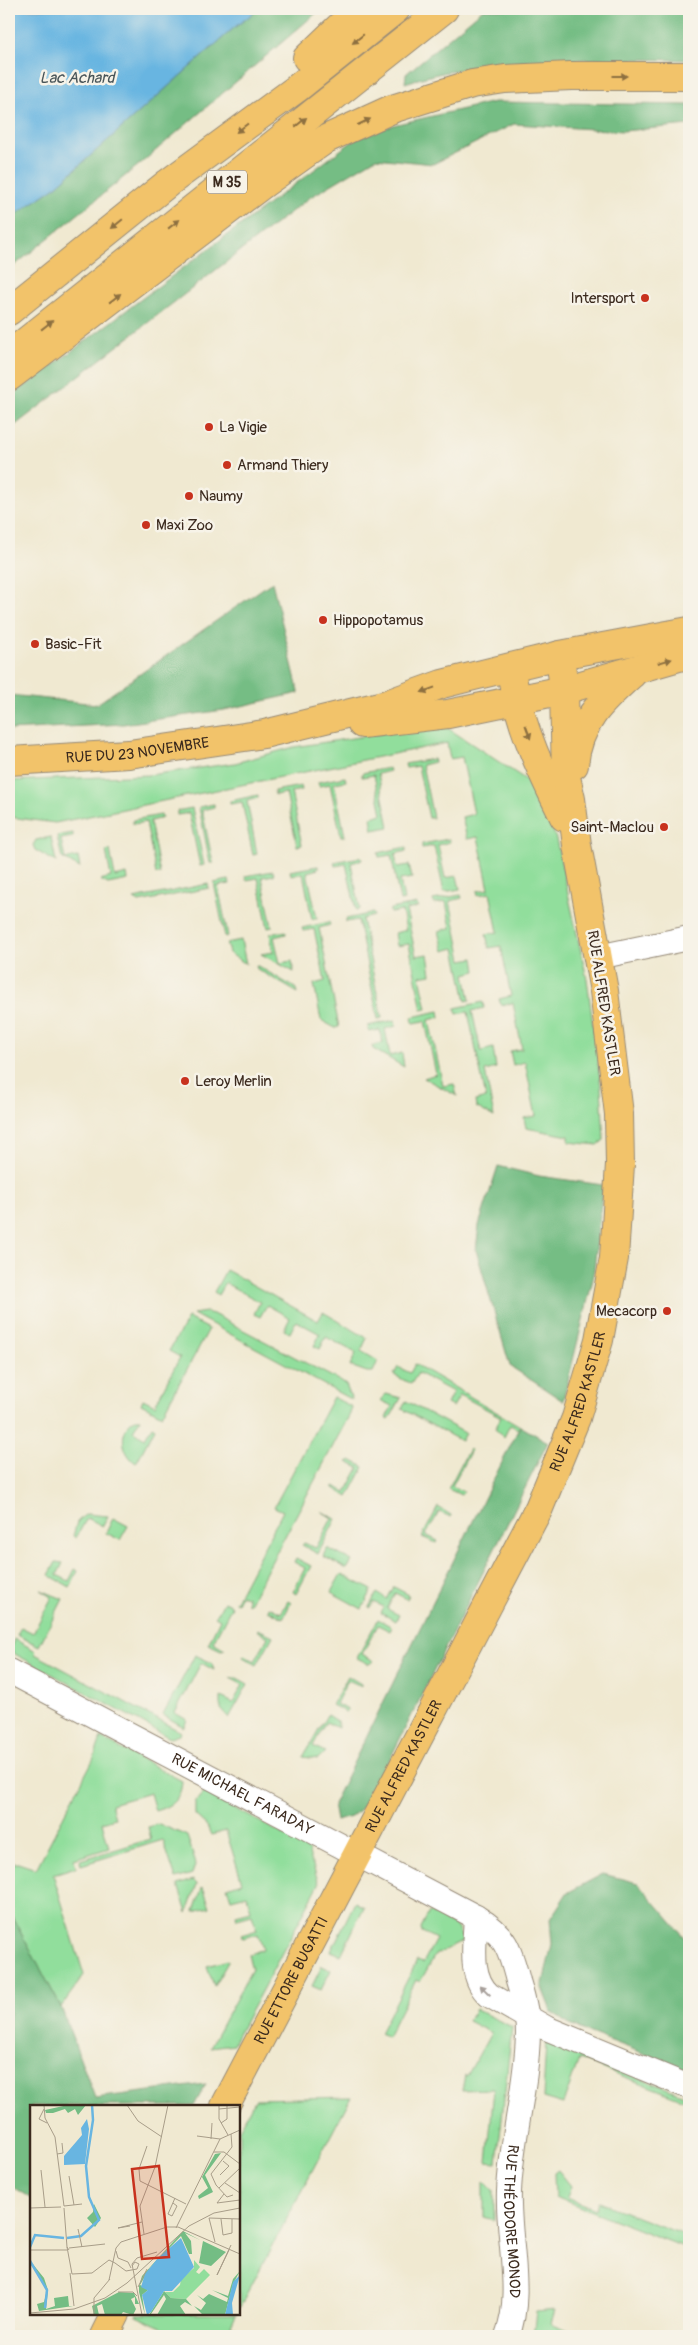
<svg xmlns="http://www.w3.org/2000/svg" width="698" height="2345" font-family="Pangolin,sans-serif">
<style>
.green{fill:#91de9c;stroke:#66845d}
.forest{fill:#74bd84;stroke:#587451}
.water{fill:#68b5e1;stroke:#527080}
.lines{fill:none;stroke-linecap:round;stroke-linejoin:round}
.minor-casing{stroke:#968a78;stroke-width:26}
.major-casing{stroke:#968a78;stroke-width:30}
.highway-casing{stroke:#968a78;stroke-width:30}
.minor{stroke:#fff;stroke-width:24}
.major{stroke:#f2c36a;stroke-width:28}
.highway{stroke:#f2c36a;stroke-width:28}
.oneway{fill:#8d6f40}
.oneway2{fill:#a79f9a}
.poi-dot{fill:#c8321e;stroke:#f7f3e8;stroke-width:2}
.labels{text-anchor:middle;stroke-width:5;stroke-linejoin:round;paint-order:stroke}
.shield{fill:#f7f3e8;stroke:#73665b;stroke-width:1}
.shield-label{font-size:14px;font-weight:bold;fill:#3b2a1e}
.poi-label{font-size:15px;fill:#3b2a1e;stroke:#f7f3e8;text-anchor:start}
.street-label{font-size:15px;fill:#3b2a1e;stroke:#f7f3e8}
.water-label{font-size:16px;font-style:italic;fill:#485458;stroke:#f7f3e8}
.inset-river{fill:none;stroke:#68b5e1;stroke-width:2.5}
.inset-road{fill:none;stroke:#a89d89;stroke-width:1}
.view{fill:#c8321e;fill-opacity:0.15;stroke:#c8321e;stroke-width:2.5}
.inset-edge{fill:none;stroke:#3b2a1e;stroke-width:2.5}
</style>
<rect width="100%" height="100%" fill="#f7f3e8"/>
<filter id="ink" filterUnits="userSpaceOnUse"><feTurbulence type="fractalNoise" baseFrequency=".02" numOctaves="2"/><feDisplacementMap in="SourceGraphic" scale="10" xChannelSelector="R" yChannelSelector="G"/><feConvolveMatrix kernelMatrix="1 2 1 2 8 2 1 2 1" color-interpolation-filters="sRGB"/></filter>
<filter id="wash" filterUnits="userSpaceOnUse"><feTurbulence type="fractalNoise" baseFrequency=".0096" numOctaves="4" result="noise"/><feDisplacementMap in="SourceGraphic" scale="20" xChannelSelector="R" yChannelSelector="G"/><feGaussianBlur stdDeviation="1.12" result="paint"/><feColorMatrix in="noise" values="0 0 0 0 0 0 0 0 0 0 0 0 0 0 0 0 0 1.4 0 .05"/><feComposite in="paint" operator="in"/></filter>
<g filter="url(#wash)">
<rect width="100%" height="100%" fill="#f0e9d1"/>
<path class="green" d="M446,727L537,787L556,839L587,979L601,1087L604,1140L598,1145L569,1142V1136L526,1128L524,1118L536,1116L525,1062L513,1065L510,1051L522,1049L513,1003L501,1005L499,999L511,996L501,946L489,948L486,934L498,932L490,893L478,895L477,891L489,889L478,837L467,839L462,817L474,814L473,809L462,757L450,759L447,743L55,823L9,817V781L149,775L235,763L294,747L417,728Z
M433,759L434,762L422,765L433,818H429L418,766L406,768L405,764Z
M389,768L390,771L378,774L389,827L373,830L371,817L382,814L374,775L362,777V773Z
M345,777L346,781L334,783L345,836H341L330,784L319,786L318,782Z
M301,786L302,790L291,792L302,845L297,846L286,793L275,795L274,791Z
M258,795V798L247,801L257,854L253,855L242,802L230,804V801Z
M214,804V807L202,810L213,863H210L199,807Z
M192,808L204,865L200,866L189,813L177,815V811Z
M161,815L162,818L150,821L160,874H156L146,822L133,824V820Z
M73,833V837L61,839L65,859L78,857L80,868L62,858L57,836Z
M51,837L56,862L35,850L33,845L36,840Z
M449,839L450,842L438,845L445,878L457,876L460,889L444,892L434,846L422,848V844Z
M406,847V851L395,854L397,867L409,865L412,878L400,880L404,900L400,901L391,855L379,857L378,853Z
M110,850L115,877L127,874L128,880L108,884L100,880L111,877L106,851Z
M361,857L362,860L351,863L360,909L356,910L346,864L335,866L334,862Z
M318,866V869L307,872L317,918L312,919L303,873L291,875L290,871Z
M273,871L274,875L262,877L272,927L268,928L258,878L246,880L245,876Z
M229,880L230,884L218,886L228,936L225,937L214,883Z
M208,884L209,888L139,902L134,899Z
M461,895L462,898L450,901L462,960L474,958L476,971L465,974L470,1000L466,1001L455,948L444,951L439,931L451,928L446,902L434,904L433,900Z
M417,904L418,907L406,910L416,956L428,954L431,974L420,976L427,1009L422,1010L409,944L397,946L395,933L406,930L402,911L390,913V909Z
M373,913L374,916L362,919L382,1018L378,1019L358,920L346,922V919Z
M329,922L330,925L319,928L339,1027L335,1028L321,1020L314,984L325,981L314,929L303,931L302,928Z
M286,931V934L274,937L280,963L292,961L294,972L261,954L273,952L270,934Z
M241,940L246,964L229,953L226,943Z
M256,965L297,989L298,993L257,969Z
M483,1002L484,1008L472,1011L481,1051L493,1048L496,1068L485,1071L494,1117L476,1107L475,1101L486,1098L468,1012L457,1014L455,1008Z
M439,1011L440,1017L429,1020L443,1086L454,1084L457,1096L424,1078L436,1074L425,1021L413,1023L412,1017Z
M395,1020L396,1026L385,1029L390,1056L402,1053L404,1067L373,1049L372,1046L383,1043L380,1030L369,1032L368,1026Z
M226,1270L318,1321L323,1312L367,1338L361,1351L378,1361L373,1372H367L350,1366L356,1353L326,1337L320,1349L314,1346L320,1334L296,1321L290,1333L284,1330L290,1318L267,1305L260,1317L254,1314L260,1302L225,1283L218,1295L214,1292Z
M206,1312L213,1314L340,1381L346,1385L352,1400L193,1314Z
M188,1318L209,1329L162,1415L141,1404L143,1399L155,1405L180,1357L169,1351Z
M415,1364L520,1426L518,1429L510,1425L504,1437L495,1429L501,1417L460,1395L453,1407L447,1404L453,1392L418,1373L411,1384L394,1375L398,1367L410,1373Z
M386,1394L401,1398L389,1420L386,1418L392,1406L380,1400Z
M333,1397L352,1407L350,1414L249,1604L247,1603L248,1598L241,1595L237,1603L235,1602L283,1511L274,1507Z
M406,1401L465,1433L461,1441L402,1409Z
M135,1419H140L133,1431L145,1438L152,1426L155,1428L136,1463C121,1453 118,1429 135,1419Z
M469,1449L471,1450L452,1486L464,1492L461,1495L448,1489Z
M351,1460L364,1467L348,1497L334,1488V1486L346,1492L359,1468L347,1462Z
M438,1507L451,1515V1517L439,1512L426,1535L438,1541L436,1543L422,1537Z
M321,1511L336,1519L318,1554L302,1545L304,1543L316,1548L332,1518Z
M86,1514L108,1516L103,1526L87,1518L76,1538L73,1536L77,1522Z
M113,1518L128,1526L120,1540L106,1533Z
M327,1548L352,1561L347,1569L323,1556Z
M296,1558L311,1566L296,1594L293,1592L305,1568L294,1562Z
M56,1562L63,1563L57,1575L69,1581L75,1569L78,1571L70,1587L49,1575Z
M341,1574L372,1590L362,1609L331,1592Z
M394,1587L409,1595L407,1599L395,1593L387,1609L399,1615L396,1621L381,1613L384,1607L374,1602L371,1608L369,1607L377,1593L387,1599Z
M41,1590L63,1599L39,1646L17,1635L21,1627L33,1633L52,1597Z
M288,1601L291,1603L283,1618L268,1610L269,1607L281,1613Z
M224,1602L232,1606L213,1642L225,1649L221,1650L208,1644L220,1619L215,1616Z
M378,1619L392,1627L390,1631L378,1625L362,1654L374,1661L369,1664L357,1658Z
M258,1629L273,1636L257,1665L243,1657L244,1655L255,1661L268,1637L257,1630Z
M14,1639L36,1651L35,1654L181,1732L179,1735L170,1738L13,1653L11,1648Z
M195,1655L212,1663L214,1670L201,1663L175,1713L187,1720L184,1727L163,1715Z
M348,1676L361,1684V1686L348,1680L336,1704L348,1710L346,1712L332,1705Z
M230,1678H237L248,1684L229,1718L221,1709V1697L233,1703L243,1685Z
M327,1715L338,1722V1728L326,1722L313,1746L325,1752L318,1759L303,1757Z
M101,1738L182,1781C181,1799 172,1806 155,1811L150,1793L111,1804L115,1818L102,1822L109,1848L74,1859L76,1867L53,1874L84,1975L61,2007L9,1911V1863H18L36,1869L94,1758Z
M204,1792L307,1847L319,1884L233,2044L210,2047L252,1969L248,1955L263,1949L258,1934L243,1938L241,1935L257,1930L252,1915L237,1919L236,1915L251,1911L247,1895L231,1899L227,1887L242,1882L226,1831L211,1835L207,1826L195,1815V1802Z
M159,1824L187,1836L196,1863L192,1874L176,1879L163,1840L81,1865L80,1860L151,1839L148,1827Z
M193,1880L197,1884L187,1913L178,1885Z
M203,1887L210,1907L194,1911L202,1888Z
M355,1902L364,1907L341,1955L331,1951Z
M429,1912L456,1926L464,1941L435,1955L420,1982L416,1980L387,2037L380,2033L417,1961L423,1963L436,1939L422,1932L421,1928Z
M228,1960V1962L214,1986L207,1966Z
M322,1966L331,1970L321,1990L312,1986Z
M475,2009L512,2027L497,2163L487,2162L494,2089L462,2090L465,2075L467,2076L491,2033L468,2021Z
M546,2041L689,2097V2102L579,2059L563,2104L543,2098Z
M351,2097L239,2309V2130L255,2099Z
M558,2170L571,2186L567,2198L596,2209L599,2202L689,2237V2249L555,2197L554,2173Z
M484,2181L494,2191V2220L484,2217Z
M555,2310L551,2323L582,2336H533L536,2312Z
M137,2314H236L231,2325L257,2336H182L136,2316Z"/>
<path class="forest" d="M259,9H321L140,164L9,270V219L53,189L235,27Z
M483,9H689V60C602,59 489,55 405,83L406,74Z
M494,102L689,105V125L623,131L514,124L433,164L376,158L309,198L9,430V398L354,140L393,125Z
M272,582L299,693L224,710L123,724L9,730V695L97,704Z
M498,1166L539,1176L603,1185L593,1279L563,1401L510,1366L476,1250L479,1225Z
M520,1426L548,1442L369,1801L351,1817L336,1821L333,1804Z
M603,1874L638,1883L689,1942V2071L570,2025L551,2011L542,1988L552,1944L550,1919L567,1893Z
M9,1911L61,2007L95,2098L206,2084L194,2106H31V2198L9,2184Z"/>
<path class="water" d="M9,9H259L235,27L53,189L9,219Z"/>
</g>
<g filter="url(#ink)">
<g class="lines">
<defs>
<g id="minor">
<path d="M598,957L689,938"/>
<path id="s1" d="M9,1671L476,1917C505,1934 510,1949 518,1981C523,1997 528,2016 528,2033C527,2087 511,2139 509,2192C507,2237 524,2295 507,2336"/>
<path d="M476,1917C475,1943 468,1976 489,1995L546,2028L689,2087"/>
</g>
<g id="major">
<path d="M513,682C521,729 543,775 564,817"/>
<path d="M362,724L448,714L564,690L689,654"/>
<path id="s2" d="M9,761L129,754L264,734L387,704L442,684L474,676L560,655L689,631"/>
<path d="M574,765C578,722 602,701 632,674"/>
<path id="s3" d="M225,2106L539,1508L576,1418L599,1340L614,1258L620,1164L619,1114L604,991L577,845L571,799L566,777L564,690L560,655"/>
<path d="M105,2336L116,2314"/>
</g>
<path id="highway" d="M307,58L358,9
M9,311L168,183L296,89L396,9
M9,355L444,9
M9,377L263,184L326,139L392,109L472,84L505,79L571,76H689"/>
</defs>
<use href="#minor" class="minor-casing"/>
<use href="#major" class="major-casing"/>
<use href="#highway" class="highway-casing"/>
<use href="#minor" class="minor"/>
<use href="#major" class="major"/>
<use href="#highway" class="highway"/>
</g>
<defs><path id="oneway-solid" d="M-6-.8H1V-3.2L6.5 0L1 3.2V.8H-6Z" transform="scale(1.25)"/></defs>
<g class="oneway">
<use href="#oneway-solid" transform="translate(358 39) rotate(141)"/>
<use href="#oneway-solid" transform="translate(620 76)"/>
<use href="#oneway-solid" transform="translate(301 122) rotate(-39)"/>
<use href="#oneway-solid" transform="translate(364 122) rotate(-25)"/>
<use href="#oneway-solid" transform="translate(242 128) rotate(143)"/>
<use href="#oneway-solid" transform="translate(117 224) rotate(141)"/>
<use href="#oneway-solid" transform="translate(174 224) rotate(-38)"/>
<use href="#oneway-solid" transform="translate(115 298) rotate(-38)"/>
<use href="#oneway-solid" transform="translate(47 325) rotate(-38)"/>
<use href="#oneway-solid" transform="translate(665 661) rotate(-16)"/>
<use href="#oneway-solid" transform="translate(428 690) rotate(160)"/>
<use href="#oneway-solid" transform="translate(528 732) rotate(70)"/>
</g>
<use class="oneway2" href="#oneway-solid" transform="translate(485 1990) rotate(-135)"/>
</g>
<g class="poi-dot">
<circle cx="645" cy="298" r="5"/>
<circle cx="209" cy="427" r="5"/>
<circle cx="227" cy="465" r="5"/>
<circle cx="189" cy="496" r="5"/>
<circle cx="146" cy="525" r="5"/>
<circle cx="323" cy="620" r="5"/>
<circle cx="35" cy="644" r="5"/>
<circle cx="664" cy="827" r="5"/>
<circle cx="185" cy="1081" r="5"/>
<circle cx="667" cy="1311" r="5"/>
</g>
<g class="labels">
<rect class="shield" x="207" y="170.5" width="40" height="23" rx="4"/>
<g class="shield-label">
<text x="227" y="187">M 35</text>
</g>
<g class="poi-label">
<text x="635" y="303" text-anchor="end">Intersport</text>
<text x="219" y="432">La Vigie</text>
<text x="237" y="470">Armand Thiery</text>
<text x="199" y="501">Naumy</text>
<text x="156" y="530">Maxi Zoo</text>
<text x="333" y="625">Hippopotamus</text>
<text x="45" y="649">Basic-Fit</text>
<text x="654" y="832" text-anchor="end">Saint-Maclou</text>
<text x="195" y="1086">Leroy Merlin</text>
<text x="657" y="1316" text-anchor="end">Mecacorp</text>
</g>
<g class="street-label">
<text dy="5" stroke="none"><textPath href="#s2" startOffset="129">RUE DU 23 NOVEMBRE</textPath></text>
<text transform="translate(604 1003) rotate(81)" y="5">RUE ALFRED KASTLER</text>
<text dy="5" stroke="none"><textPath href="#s3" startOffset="789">RUE ALFRED KASTLER</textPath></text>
<text dy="5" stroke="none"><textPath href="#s3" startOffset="384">RUE ALFRED KASTLER</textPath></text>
<text dy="5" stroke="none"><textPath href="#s1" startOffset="264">RUE MICHAEL FARADAY</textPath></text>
<text dy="5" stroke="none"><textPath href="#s3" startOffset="142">RUE ETTORE BUGATTI</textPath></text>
<text dy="5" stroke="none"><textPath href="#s1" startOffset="850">RUE THÉODORE MONOD</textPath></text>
</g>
<g class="water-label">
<text x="77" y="83">Lac Achard</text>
</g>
</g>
<g transform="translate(30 2105)">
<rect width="210" height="210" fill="#f0e9d1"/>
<path d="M164,155L170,162L166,167L169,169L174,164L180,170L156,194L141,193L135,187H143L150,180L151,174L164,163Z" fill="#91de9c"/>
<path d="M38,0H56L48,10L45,4L38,8L35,4L23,8H16L15,5ZM191,48L175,70L183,87L169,94L168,91L178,83L172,72L185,49ZM64,99L71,113L65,122L57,113L63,107ZM153,126L170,135L155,128L161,136L162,149H159L151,131L120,163L110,180L122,185L126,189L118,185L112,190L115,210L109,187V181L112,171ZM173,136L196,147L181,161L169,158ZM2,158L14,173L18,185L16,204L25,201L24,193L38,191L39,201H43L9,206L7,199L14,197L17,185ZM210,166L203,179L195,210H173L164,201L171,205L176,198L167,190L173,194L179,189L197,197L198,193L182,185L198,191L203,174ZM134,186L141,193L156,194L162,201L155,197L150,201L156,210H127L136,194L134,190L121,209L119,210ZM89,187L104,188L109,199H105V192L101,194L106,204L103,210L93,207L91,210H75L72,199L67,201L69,210H64L62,201Z" fill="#74bd84"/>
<path d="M57,14L59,24L55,59L34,60V51L52,30L51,23ZM151,133L164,162L142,186H134L121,207L117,210L112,190L118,185L125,189L111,182L115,169L128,153ZM210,170L202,198L203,210H195L203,177Z" fill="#68b5e1"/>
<path class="inset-river" d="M37,133L51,131L69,115L59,92L56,61L63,15L62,0M0,142L5,130L34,133M0,156L17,185L15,203"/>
<path class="inset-road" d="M14,0L15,13L25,32L34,101M97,0L108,16L132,32M189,0V14L198,30M14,4L9,14L17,18M189,4L210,2M191,18L197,14V0M201,29L202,42L181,69L186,80L197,92L203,90M167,31L190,34M181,34L182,18M184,47H194L210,59M27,49L33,48L32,38M11,65L15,102M190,70L199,61L193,56M39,71L44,100M110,76L156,99M110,76L109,64L117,41M195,78L210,88M189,83L210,63M194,89L187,98L210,95M143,98L147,101L142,111L138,109L145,93M34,101L52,99M0,103L31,102M34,103L37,142M191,114L193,130L202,128V114M100,121L88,123L112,117M146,123L190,34L210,25M48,124L52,142M114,129L110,101L125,62L138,0M185,137L179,113L210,114M39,143L75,139M0,145H37M39,145L37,142L42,169L62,168L79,155L85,158M199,145L187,170L201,140M86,146L88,153L98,157L101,163M85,158L96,166L107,164L109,159L105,157L102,161M40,168L44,201M79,175L86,143L91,137L137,122H148L210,149M108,182L117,164M88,187H103L107,191M0,208L44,204L75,193L97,178L159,121L184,108L210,103M64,210V193L80,174M112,210L102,159L107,153L127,147"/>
<path class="view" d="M129,61L139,152L112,154L102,64Z"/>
<rect width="210" height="210" class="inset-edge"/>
</g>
<rect width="698" height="2345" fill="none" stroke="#f7f3e8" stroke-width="30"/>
</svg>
